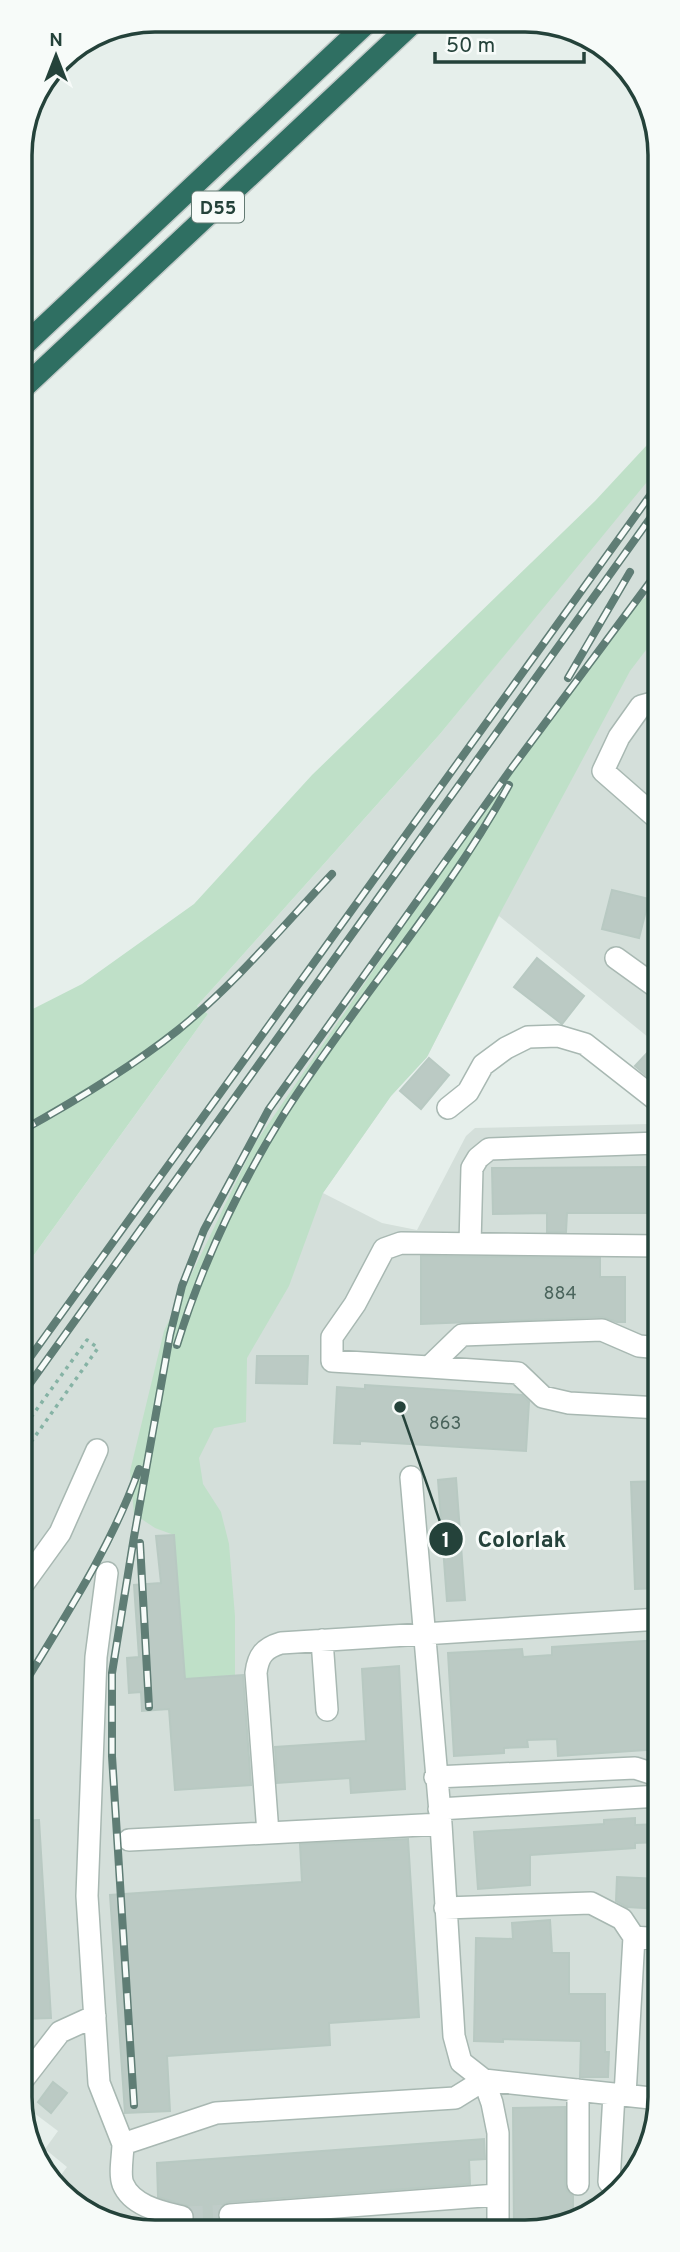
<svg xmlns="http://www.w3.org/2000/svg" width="680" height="2252" font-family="Overpass,sans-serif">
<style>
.built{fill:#d4dfda}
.green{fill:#bfe0c8}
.building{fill:#bbcac4;stroke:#b8c9c2;stroke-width:2}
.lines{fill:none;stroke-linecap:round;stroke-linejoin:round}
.minor-tunnel{stroke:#bfccc8;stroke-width:21;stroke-dasharray:21 10;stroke-linecap:butt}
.minor-casing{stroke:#a8b8b2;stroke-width:24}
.highway-casing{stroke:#c2cac8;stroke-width:24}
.path{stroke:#86b3a5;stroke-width:3.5;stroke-dasharray:3.5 5;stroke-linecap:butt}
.minor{stroke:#fff;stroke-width:21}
.highway{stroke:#2f6f62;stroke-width:21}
.rail-casing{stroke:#5f7d75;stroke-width:8}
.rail{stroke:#f7fbf9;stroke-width:5;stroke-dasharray:16;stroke-linecap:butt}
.labels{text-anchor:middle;stroke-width:6;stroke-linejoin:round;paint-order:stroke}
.number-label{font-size:18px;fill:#4a645c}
.shield{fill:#f7fbf9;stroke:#637a73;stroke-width:2}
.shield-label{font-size:19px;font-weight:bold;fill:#24423a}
.rim{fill:none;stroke:#24423a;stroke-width:3.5}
.leader{fill:none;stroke:#24423a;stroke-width:2.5}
.callout-dot{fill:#24423a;stroke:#f7fbf9;stroke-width:2.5}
.mark-label{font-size:21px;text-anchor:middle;font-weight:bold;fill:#fff}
.callout-label{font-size:23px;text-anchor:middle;font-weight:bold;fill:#24423a;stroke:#f7fbf9;stroke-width:6;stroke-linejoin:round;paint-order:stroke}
</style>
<rect width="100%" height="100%" fill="#e6efeb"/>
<path class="built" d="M659,465V1046L499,916L427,1057L391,1096L323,1193L382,1223L417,1230L466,1136L475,1128L649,1124L659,1117L660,2106L627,2187L551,2230H128L59,2193L54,2184L67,2167L45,2149L58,2131L30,2110L22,2121L21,1273L208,1014L197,1006L440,734Z"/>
<path class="green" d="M659,415V465L651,477L440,734L197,1006L208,1014L21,1273V1015L82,984L194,904L312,775L595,501L647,445Z
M659,591V633L630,671L499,915L427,1057L391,1096L323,1193L289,1286L247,1358L246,1422L214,1428L199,1458L203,1484L221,1512L229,1544L235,1616V1675L167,1680L174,1535L155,1528L134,1514L130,1471L164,1331L254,1145L511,769L634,604Z"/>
<path class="building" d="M612,890L649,899L639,938L602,929Z
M537,958L584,996L562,1024L514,987Z
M649,1051L659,1063L647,1076L635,1066Z
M429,1058L449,1075L421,1109L400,1091Z
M655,1167V1213H567L566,1232H547V1213L493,1214L492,1168Z
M421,1256L600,1258V1277H625V1322H617L602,1317L421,1324Z
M257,1356H308L307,1384L256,1383Z
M365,1385L522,1395L529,1402L526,1451L360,1441V1444L334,1443L337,1387L365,1389Z
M456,1478L465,1600L447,1601L438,1480Z
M660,1481V1588L635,1589L631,1482Z
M174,1535L185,1679L243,1675L251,1785L175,1790L169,1709L142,1711L141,1692L129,1693L127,1658L139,1657L134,1585L161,1583L156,1536Z
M660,1640V1749L558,1756L557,1739L527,1740L528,1747L504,1748V1753L454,1756L448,1653L522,1649L523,1657L552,1655V1647Z
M399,1666L405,1789L351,1793L350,1778L277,1783L275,1747L366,1741L362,1669Z
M635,1818V1825L660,1824V1842L635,1843V1848L530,1855V1885L478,1889L474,1832L604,1824V1820Z
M39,1820L51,2018L22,2019L21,1821Z
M408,1839L419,2017L329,2023L330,2045L167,2056L170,2111L125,2113L110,1895L302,1882L300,1844Z
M617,1877L660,1879V1909L627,1907L616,1901Z
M550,1920L552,1953H569V1994H605V2052H609L608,2077H580L581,2041L503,2039V2042L474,2041L476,1938L513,1939L512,1923Z
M53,2082L67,2093L51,2113L38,2102Z
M565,2107V2184L567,2191L573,2196V2218L551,2230H514L513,2108Z
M484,2139L485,2159L469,2160L470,2184L229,2202L222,2205L217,2215L220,2223L230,2230H141L149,2221L185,2230L192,2226L195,2219L194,2213L191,2207L158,2197L157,2163Z"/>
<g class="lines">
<path class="minor-tunnel" d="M182,2217L230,2215"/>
<defs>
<path id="minor" d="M659,701L641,706L619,737L603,771L659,820
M616,958L659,989
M448,1108L468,1092L483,1065L506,1048L528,1037L558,1036L585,1044L659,1102
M470,1244L472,1168L478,1158L489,1149L659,1143
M659,1246L401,1243L384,1249L355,1304L332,1337V1361L429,1367L462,1335L602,1330L639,1346L660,1348
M429,1367L518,1373L543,1397L569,1403L660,1408
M411,1477L441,1824L454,2036L461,2062L484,2080L492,2103L498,2133V2230
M107,1573L96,1657L87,1896L99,2083L123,2144L216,2113L455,2098L484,2080L660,2099
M21,1587L60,1533L97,1450
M322,1640L327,1710
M435,1777L635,1768L660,1776
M439,1809L660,1796
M441,1824L268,1833L256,1673C258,1656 264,1648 281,1643L660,1619
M129,1840L268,1833
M445,1908L591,1903L622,1919L634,1937
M22,2081L60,2032L95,2016
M578,2090V2184
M625,2095L634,1937L660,1939
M123,2144C123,2155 119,2174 123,2184C132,2206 162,2212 182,2217
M609,2182L614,2094
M230,2215L497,2195"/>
<path id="highway" d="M20,349L369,21
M20,391L415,21"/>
</defs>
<use href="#minor" class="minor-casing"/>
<use href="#highway" class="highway-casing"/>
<path class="path" d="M21,1431L87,1340L98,1348L21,1456"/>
<use href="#minor" class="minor"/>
<use href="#highway" class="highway"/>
<defs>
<path id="rail" d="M568,678L630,572
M21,1131C75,1101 129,1069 178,1030C235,984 282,927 332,874
M177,1345C202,1264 239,1186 284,1114C355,1002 445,901 509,785
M21,1370L659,483
M21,1396L659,506
M140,1543L149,1707
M21,1689C64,1618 111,1548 139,1469
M134,2105L112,1756V1673L134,1537L170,1335L182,1286L204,1230L269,1109L511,769L659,570"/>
</defs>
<use href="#rail" class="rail-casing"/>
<use href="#rail" class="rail"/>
</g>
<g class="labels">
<g class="number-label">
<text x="560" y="1299">884</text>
<text x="445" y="1429">863</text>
</g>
<rect class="shield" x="192" y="191.5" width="52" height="31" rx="5"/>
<g class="shield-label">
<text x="218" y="214">D55</text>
</g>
</g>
<path d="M0 0H680V2252H0ZM155 32H525A123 123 0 0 1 648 155V2097A123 123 0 0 1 525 2220H155A123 123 0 0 1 32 2097V155A123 123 0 0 1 155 32Z" fill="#f7fbf9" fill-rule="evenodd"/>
<path class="rim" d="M155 32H525A123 123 0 0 1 648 155V2097A123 123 0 0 1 525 2220H155A123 123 0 0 1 32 2097V155A123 123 0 0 1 155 32Z"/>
<path class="leader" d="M400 1407L446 1539"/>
<g class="callout-dot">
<circle cx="400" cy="1407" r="7"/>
<circle cx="446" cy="1539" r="18"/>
</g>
<g class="mark-label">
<text x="446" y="1547">1</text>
</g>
<g class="callout-label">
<text x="522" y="1547">Colorlak</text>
</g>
<g transform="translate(56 56)" stroke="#f7fbf9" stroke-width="5" paint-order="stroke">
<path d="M0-5L12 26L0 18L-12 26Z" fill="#24423a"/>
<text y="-10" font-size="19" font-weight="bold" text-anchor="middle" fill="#24423a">N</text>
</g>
<path d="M435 52v10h149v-10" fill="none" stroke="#24423a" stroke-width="3.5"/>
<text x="446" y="52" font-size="21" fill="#24423a" stroke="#f7fbf9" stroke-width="5" paint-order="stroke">50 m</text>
</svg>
